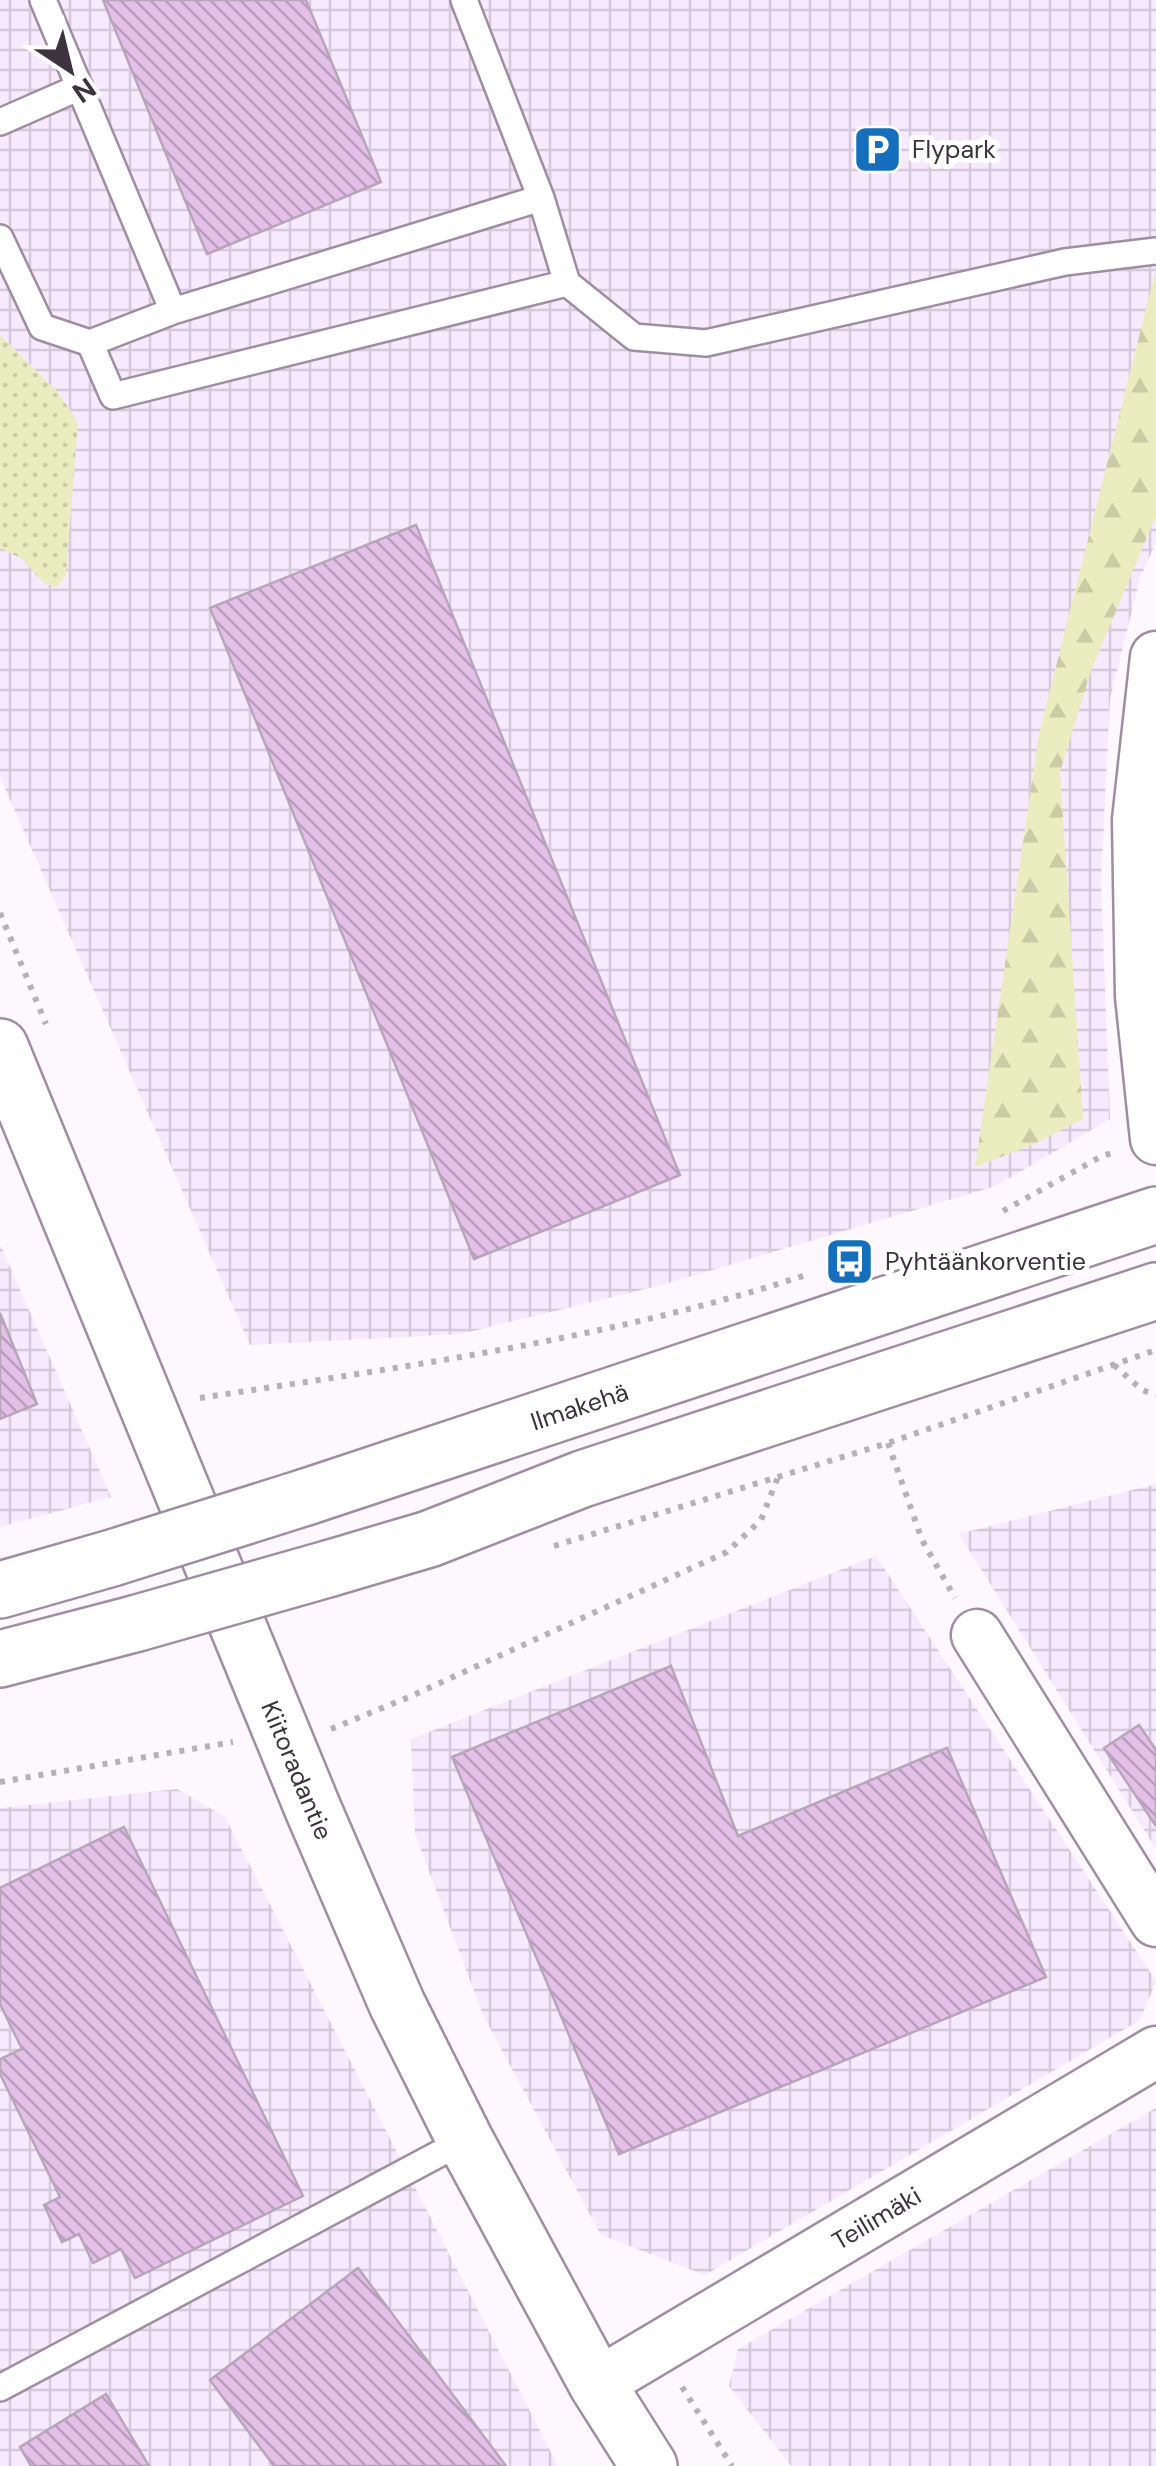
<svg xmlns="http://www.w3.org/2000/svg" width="1156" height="2466" font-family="'DM Sans',sans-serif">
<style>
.industrial{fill:url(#industrial-grid)}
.grass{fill:url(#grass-dots)}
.forest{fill:url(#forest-firs)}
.building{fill:url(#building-back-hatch);stroke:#b7a5ba;stroke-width:2.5}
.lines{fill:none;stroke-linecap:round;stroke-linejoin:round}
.lane-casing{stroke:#9f8da1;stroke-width:30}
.street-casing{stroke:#9f8da1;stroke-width:55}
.secondary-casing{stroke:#9f8da1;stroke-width:60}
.path{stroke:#b6b1b7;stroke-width:6;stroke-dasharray:5 8;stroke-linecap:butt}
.lane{stroke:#fff;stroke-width:25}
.street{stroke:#fff;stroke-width:50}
.secondary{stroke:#fff;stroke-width:55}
.secondary-bridge-casing{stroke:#9f8da1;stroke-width:60;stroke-linecap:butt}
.secondary-bridge{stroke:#fff;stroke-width:55}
.labels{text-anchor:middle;stroke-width:10;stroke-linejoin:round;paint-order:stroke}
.poi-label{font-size:25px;fill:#3b343c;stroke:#fff;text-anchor:start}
.street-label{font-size:25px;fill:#3b343c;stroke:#fff}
</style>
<defs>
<pattern id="industrial-grid" width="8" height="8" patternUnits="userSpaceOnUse" patternTransform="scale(2.5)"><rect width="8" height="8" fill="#f8eafe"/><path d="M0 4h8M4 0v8" fill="none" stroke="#d6c9db"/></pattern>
<pattern id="grass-dots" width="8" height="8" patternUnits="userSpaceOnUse" patternTransform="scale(2.5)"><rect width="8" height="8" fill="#e9edbf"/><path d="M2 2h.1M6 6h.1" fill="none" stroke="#c9cca5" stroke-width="1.8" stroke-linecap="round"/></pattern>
<pattern id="forest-firs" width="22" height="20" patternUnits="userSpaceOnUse" patternTransform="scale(2.5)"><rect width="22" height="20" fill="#e9edbf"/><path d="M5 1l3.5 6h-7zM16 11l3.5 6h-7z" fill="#c9cca5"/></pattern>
<pattern id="building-back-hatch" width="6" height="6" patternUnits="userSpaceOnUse" patternTransform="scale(2.5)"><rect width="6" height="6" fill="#e4c0e9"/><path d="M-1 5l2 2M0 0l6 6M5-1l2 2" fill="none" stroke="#ba9dbe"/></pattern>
</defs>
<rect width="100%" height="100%" fill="#fcf8fd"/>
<path class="industrial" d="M0,0H1156V542L1140,578L1110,699L1101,883L1110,1119L996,1186L662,1285L461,1334L250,1345L0,777Z
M0,1244L111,1497L0,1527Z
M1156,1484V1849L959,1534Z
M876,1556L1156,1981L1140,2020L705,2275L601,2235L483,2015L415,1834L411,1739Z
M177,1789L225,1817L558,2466H0V1808Z
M1156,2108V2466H791L729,2386L738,2349Z"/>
<path class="grass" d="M0,335L58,392L78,423L66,575L56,588L43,582L22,559L0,548Z"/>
<path class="forest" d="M1156,269V516L1091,671L1060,772L1083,1119L1032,1145L975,1167L1039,734Z"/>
<path class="building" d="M103,0H306L381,182L207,254Z
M416,525L680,1175L474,1259L210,608Z
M0,1313L37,1404L0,1419Z
M671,1666L738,1836L947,1748L1046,1977L619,2154L452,1757Z
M1139,1725L1156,1750V1826L1104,1748Z
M124,1827L303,2196L135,2278L121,2249L93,2263L79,2234L62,2242L44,2205L60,2197L0,2074V2059L22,2049L0,2004V1888Z
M358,2268L506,2466H274L210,2380Z
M106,2394L149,2466H31L20,2447Z"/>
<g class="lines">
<defs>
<path id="lane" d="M43,0L173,311
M464,0L541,198L567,283L634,337L706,343L1065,262L1156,251
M0,122L80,87
M0,238L42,327L90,343L173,311L541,198
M90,343L113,396L567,283
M0,2388L465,2140"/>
<g id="street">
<path d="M1156,657L1138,820L1141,996L1156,1139"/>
<path d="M977,1635L1156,1921"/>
<path id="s1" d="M597,2384L1156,2052"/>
</g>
<g id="secondary">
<path id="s2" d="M0,1047L313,1809L397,2004L465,2140L597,2384L649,2466"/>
<path id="s3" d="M306,1497L1156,1215"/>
<path d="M331,1568L429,1539L582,1479L1156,1291"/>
<path d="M0,1590L112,1558"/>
<path d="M0,1659L134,1624"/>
</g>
</defs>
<use href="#lane" class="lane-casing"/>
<use href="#street" class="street-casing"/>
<use href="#secondary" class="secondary-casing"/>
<path class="path" d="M0,913L46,1024
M1003,1211L1102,1156L1116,1152
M1114,1365L1142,1390L1156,1395
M200,1398C403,1367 610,1339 806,1275
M888,1443L922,1540L955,1598
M554,1546L888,1443L1156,1350
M331,1729L409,1697L727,1552L761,1520L778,1477
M0,1782L233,1742
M682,2387L732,2466"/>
<use href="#lane" class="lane"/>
<use href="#street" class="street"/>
<use href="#secondary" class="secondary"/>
<defs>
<path id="secondary-bridge" d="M112,1558L306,1497
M134,1624L331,1568"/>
</defs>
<use href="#secondary-bridge" class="secondary-bridge-casing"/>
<use href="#secondary-bridge" class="secondary-bridge"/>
</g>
<defs>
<symbol id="parking-square" viewBox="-11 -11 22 22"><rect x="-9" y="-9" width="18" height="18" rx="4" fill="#156fbc" stroke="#fff"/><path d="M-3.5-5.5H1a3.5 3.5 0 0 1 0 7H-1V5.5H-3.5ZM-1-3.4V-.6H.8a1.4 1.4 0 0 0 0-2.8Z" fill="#fff"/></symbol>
<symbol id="bus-square" viewBox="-11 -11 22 22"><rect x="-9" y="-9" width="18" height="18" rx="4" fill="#156fbc" stroke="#fff"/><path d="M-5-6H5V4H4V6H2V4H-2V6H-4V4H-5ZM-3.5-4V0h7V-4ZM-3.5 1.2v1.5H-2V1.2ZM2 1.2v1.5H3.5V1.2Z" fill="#fff"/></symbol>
</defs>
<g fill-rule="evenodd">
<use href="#parking-square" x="850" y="122" width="55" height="55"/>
<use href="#bus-square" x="822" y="1234" width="55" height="55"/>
</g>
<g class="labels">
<g class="poi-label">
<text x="912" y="158">Flypark</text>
<text x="885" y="1270">Pyhtäänkorventie</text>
</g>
<g class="street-label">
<text dy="9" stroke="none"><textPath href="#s3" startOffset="288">Ilmakehä</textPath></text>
<text dy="9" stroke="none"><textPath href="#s2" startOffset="782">Kiitoradantie</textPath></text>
<text dy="9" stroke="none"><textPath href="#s1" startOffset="325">Teilimäki</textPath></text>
</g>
</g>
<g transform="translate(70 70) rotate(145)" stroke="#ffffff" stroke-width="8" paint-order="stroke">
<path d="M0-8L18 38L0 25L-18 38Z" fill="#3b343c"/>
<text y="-15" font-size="28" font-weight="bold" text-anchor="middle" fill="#3b343c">N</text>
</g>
</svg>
